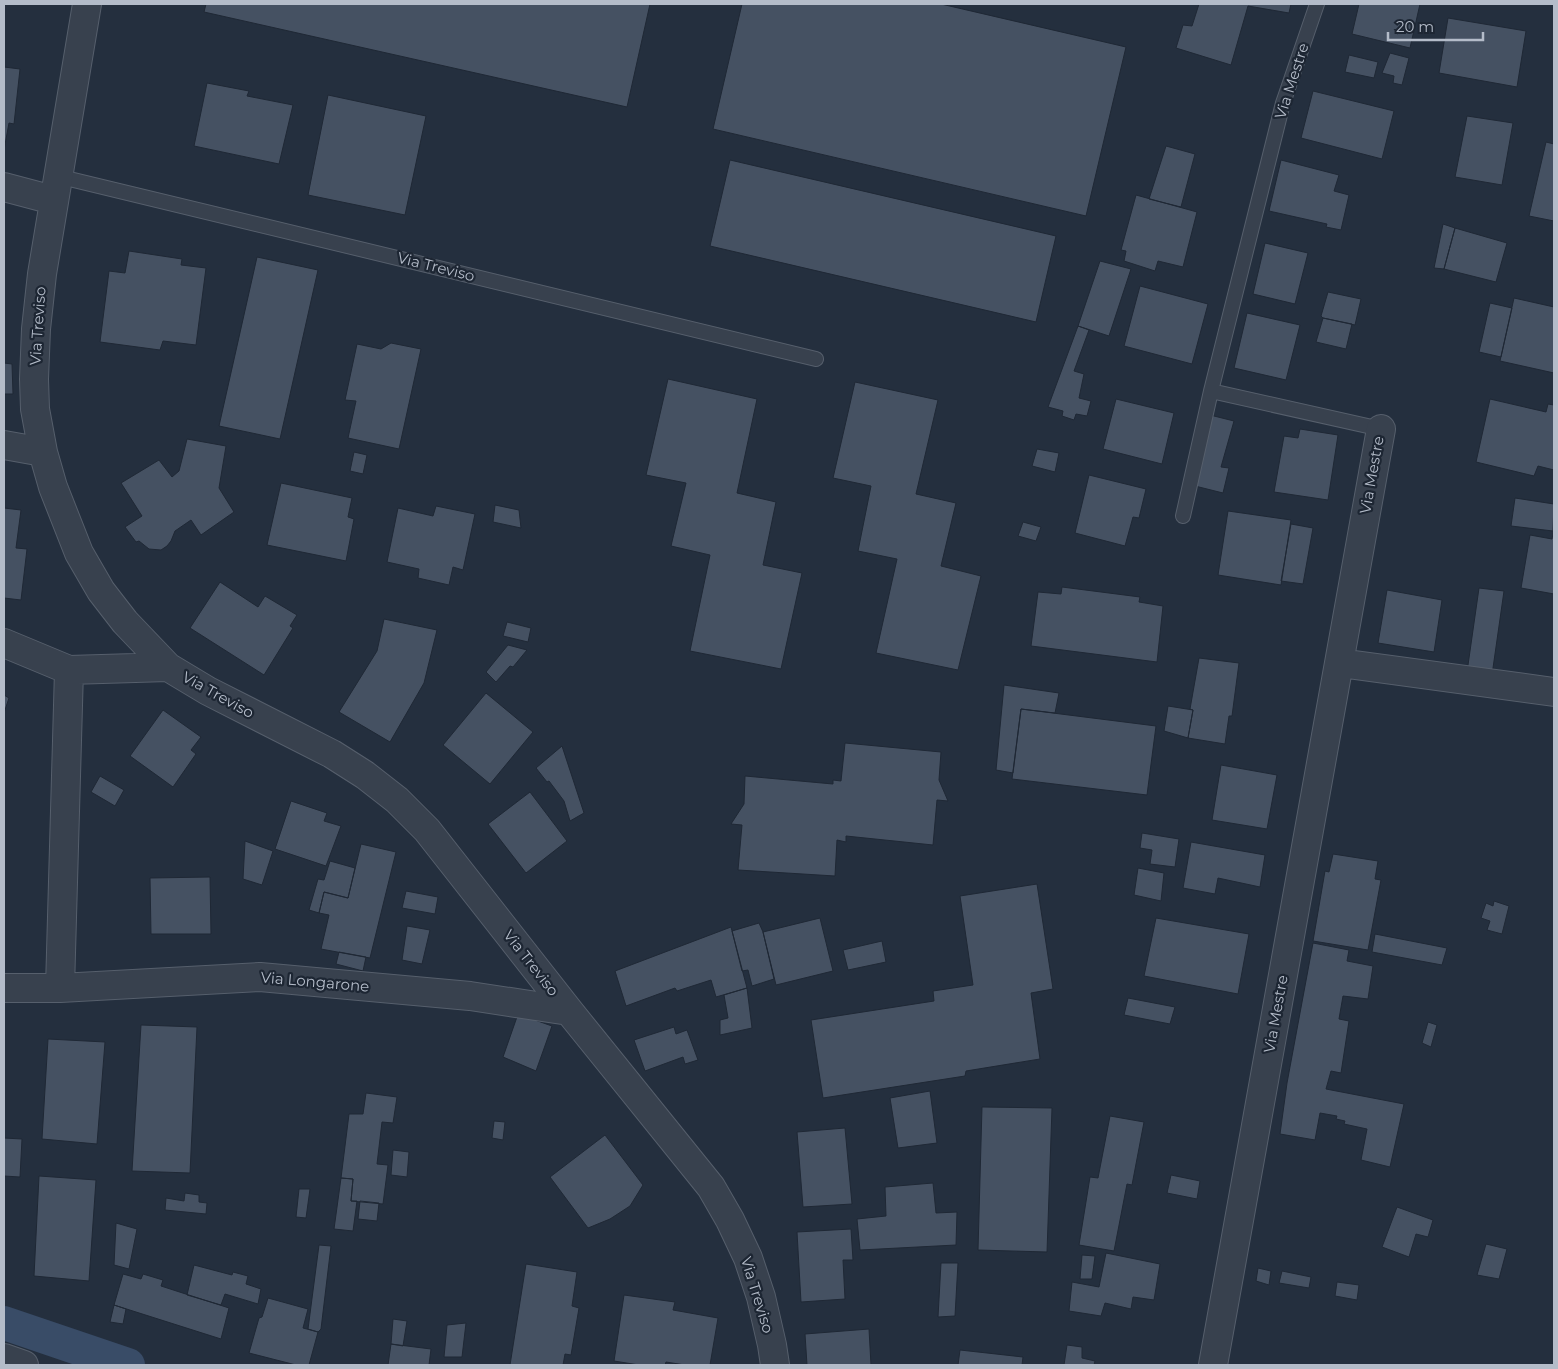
<svg xmlns="http://www.w3.org/2000/svg" width="1558" height="1369" font-family="Montserrat,sans-serif">
<style>
.lines{fill:none;stroke-linecap:round;stroke-linejoin:round}
.canal{stroke:#394c67;stroke-width:34}
.building{fill:#455162;stroke:#1f2835}
.service-casing{stroke:#565f6c;stroke-width:16}
.minor-casing{stroke:#565f6c;stroke-width:30}
.tertiary-casing{stroke:#565f6c;stroke-width:30}
.service{stroke:#38414e;stroke-width:14}
.minor{stroke:#38414e;stroke-width:28}
.tertiary{stroke:#38414e;stroke-width:28}
.labels{text-anchor:middle;stroke-width:4.5;stroke-linejoin:round;paint-order:stroke}
.street-label{font-size:15px;fill:#b4bcc9;stroke:#1d2633}
</style>
<rect width="100%" height="100%" fill="#242f3e"/>
<g class="lines">
<path class="canal" d="M4,1323L128,1365"/>
</g>
<path class="building" d="M206,4H650L627,107L204,12Z
M742,4H941L1126,47L1086,216L713,129Z
M1199,4H1291L1289,13L1248,6L1231,65L1176,48L1183,25L1192,26Z
M1359,4H1420L1410,48L1352,34Z
M1448,18L1526,31L1517,87L1439,73Z
M1390,53L1409,58L1402,85L1393,83L1394,76L1382,73Z
M1349,55L1378,62L1374,78L1345,72Z
M4,67L20,69L14,124L9,123L4,150Z
M207,83L249,91L247,96L293,105L279,164L194,146Z
M1313,91L1394,111L1382,159L1301,138Z
M328,95L426,116L405,215L308,195Z
M1467,116L1513,123L1502,185L1455,177Z
M1546,142L1554,144V221L1529,216Z
M1166,146L1195,154L1181,207L1149,199Z
M730,160L1056,236L1036,322L710,246Z
M1281,160L1339,175L1334,191L1349,195L1341,230L1326,227L1327,224L1269,211Z
M1136,195L1197,212L1183,267L1158,261L1155,271L1124,261L1126,251L1121,250Z
M1443,224L1455,228L1444,269L1434,268Z
M1455,228L1507,243L1496,282L1444,269Z
M1265,243L1308,253L1295,304L1253,294Z
M129,251L182,259L181,265L206,268L196,345L163,341L160,350L100,342L109,271L125,273Z
M257,257L318,270L280,439L219,426Z
M1100,261L1131,269L1109,336L1078,326Z
M1140,286L1208,304L1192,364L1124,346Z
M1328,292L1361,299L1355,325L1323,318L1321,316Z
M1514,298L1554,307V373L1500,361Z
M1490,303L1512,308L1501,357L1479,352Z
M1247,313L1300,325L1286,380L1234,368Z
M1323,318L1352,324L1346,349L1316,342Z
M1078,326L1089,330L1074,371L1084,374L1079,398L1091,401L1087,416L1076,414L1074,420L1062,416L1063,411L1048,407Z
M391,343L421,349L399,449L348,438L356,401L345,400L357,344L381,349Z
M4,363L12,364L13,394H4Z
M668,379L757,399L737,493L776,502L763,565L802,573L781,669L690,651L710,555L671,546L686,483L646,475Z
M855,382L938,400L916,494L956,503L941,566L981,576L958,670L876,653L897,559L858,551L871,486L833,478Z
M1116,399L1174,413L1162,464L1103,449Z
M1490,399L1546,412L1548,404L1554,405V470L1538,466L1534,476L1476,462Z
M1210,415L1234,421L1221,467L1229,468L1223,493L1195,486Z
M1300,429L1338,435L1328,500L1274,492L1284,436L1298,438Z
M187,439L226,446L219,488L234,512L201,535L191,520L175,531L171,541L167,546L161,550L149,549L139,541L136,542L125,527L142,516L121,483L159,460L172,477L179,471Z
M1037,449L1059,453L1055,472L1032,466Z
M354,452L367,455L363,474L350,471Z
M1089,475L1146,489L1139,518L1133,517L1125,546L1075,533Z
M281,483L352,498L348,517L354,519L346,561L267,545Z
M1515,498L1554,504L1553,531L1511,526Z
M495,505L519,510L521,528L493,522Z
M436,506L475,514L463,570L453,567L449,585L418,578L419,569L387,562L398,508L433,516Z
M4,508L21,510L16,548L27,549L21,600L4,598Z
M1228,511L1291,520L1281,585L1218,575Z
M1023,522L1041,527L1036,541L1018,536Z
M1291,524L1313,528L1303,584L1281,581Z
M1554,528V594L1521,588L1530,535L1552,539Z
M220,582L258,607L265,596L297,615L290,626L293,628L264,675L190,628Z
M1062,587L1140,597L1139,602L1163,606L1157,662L1031,646L1038,592L1061,594Z
M1479,588L1504,591L1492,675L1467,672Z
M1387,590L1442,600L1434,652L1378,643Z
M384,619L437,630L424,683L390,742L339,712L377,651Z
M507,622L531,628L528,642L503,636Z
M508,645L527,650L513,667L510,666L496,682L486,672Z
M1199,658L1239,663L1232,716H1229L1225,744L1188,738L1193,710L1190,709Z
M1004,685L1059,693L1055,713L1021,709L1013,773L996,770Z
M486,693L533,732L490,784L443,745Z
M4,695L9,698L4,713Z
M1168,706L1193,710L1188,738L1164,731Z
M1021,709L1156,726L1147,795L1012,779Z
M163,710L201,737L191,750L196,754L173,787L130,756Z
M845,743L941,752L939,780L948,801L937,800L933,845L846,836V842L837,840L835,876L738,870L742,825L731,824L744,804L745,776L833,784V780L841,781Z
M562,746L584,813L570,821L564,801L549,781L547,782L536,768Z
M1221,765L1277,775L1267,829L1212,820Z
M100,776L124,790L115,806L91,792Z
M530,792L567,841L526,873L488,824Z
M291,801L327,813L324,821L341,826L326,866L275,849Z
M1142,833L1179,839L1175,867L1150,864L1152,850L1140,848Z
M245,841L273,851L262,885L243,879Z
M1191,842L1265,855L1260,887L1218,878L1215,894L1183,888Z
M361,844L396,852L370,958L321,949L329,915L319,913L324,892L348,898Z
M1333,854L1378,861L1375,879L1381,880L1368,950L1313,941L1325,871L1329,872Z
M330,861L355,868L348,898L324,892L319,913L309,910L318,879L324,880Z
M1138,868L1164,873L1161,901L1134,895Z
M210,877L211,934H151L150,878Z
M1037,884L1053,989L1031,993L1040,1059L966,1071L965,1076L823,1098L811,1020L934,1001L933,991L973,985L960,896Z
M406,891L438,897L435,914L402,908Z
M1494,901L1509,906L1502,934L1487,930L1490,921L1481,918L1486,903L1493,906Z
M820,918L833,971L776,985L763,932Z
M1156,918L1249,934L1238,994L1144,976Z
M759,923L763,932L774,979L752,986L748,970L742,971L732,931Z
M407,926L430,930L422,964L402,960Z
M731,927L747,988L716,997L711,980L677,991L675,988L626,1006L615,971Z
M1375,934L1447,948L1442,965L1372,952Z
M882,941L886,962L848,970L843,950Z
M1313,943L1349,950L1347,961L1373,966L1368,999L1343,996L1339,1019L1349,1021L1341,1073L1331,1071L1326,1089L1404,1104L1390,1167L1361,1160L1367,1129L1344,1124L1345,1121L1336,1119L1337,1116L1320,1113L1315,1140L1280,1134L1287,1083Z
M339,952L366,957L363,971L336,964Z
M747,988L752,1028L720,1035V1020L728,1018L724,995Z
M1128,998L1175,1007L1170,1024L1124,1015Z
M518,1014L552,1026L536,1071L503,1057Z
M1428,1022L1437,1025L1431,1047L1422,1043Z
M141,1025L197,1027L190,1173L132,1171Z
M674,1027L676,1034L687,1030L698,1060L685,1064L683,1057L645,1071L634,1040Z
M48,1039L105,1042L97,1144L42,1139Z
M930,1091L937,1143L898,1148L890,1098Z
M366,1093L397,1097L393,1123L382,1122L377,1164L388,1165L383,1204L351,1201L353,1179L341,1178L349,1114H363Z
M982,1107L1052,1108L1047,1252L978,1250Z
M1110,1116L1144,1122L1132,1185L1127,1184L1114,1251L1079,1245L1090,1177L1098,1178Z
M494,1121L505,1122L503,1140L492,1138Z
M845,1128L852,1204L803,1207L797,1132Z
M605,1135L643,1185L630,1206L610,1219L588,1228L550,1177Z
M4,1138L22,1139L20,1177L4,1176Z
M393,1150L409,1152L407,1177L391,1175Z
M1171,1175L1200,1181L1197,1199L1167,1193Z
M39,1176L96,1180L89,1281L34,1276Z
M341,1178L353,1179L351,1201H357L353,1231L334,1229Z
M933,1183L936,1213L957,1212L956,1245L860,1250L857,1219L886,1216L885,1187Z
M299,1189H310L306,1218L296,1217Z
M185,1193L199,1195V1202L207,1203L206,1214L165,1210L166,1198L184,1201Z
M360,1201L379,1203L377,1221L358,1219Z
M1397,1207L1433,1220L1428,1237L1416,1234L1409,1257L1382,1247Z
M116,1223L137,1229L129,1269L114,1265Z
M851,1229L853,1260H843L845,1299L801,1302L797,1232Z
M1486,1244L1507,1249L1499,1279L1477,1275Z
M319,1245L331,1246L321,1329L318,1332L308,1329Z
M1106,1253L1160,1264L1154,1300L1133,1297L1131,1309L1105,1303L1101,1316L1069,1311L1072,1282L1099,1287Z
M1082,1255L1095,1256L1092,1279H1080Z
M941,1263H958L955,1316L938,1317Z
M526,1264L577,1272L572,1306L579,1308L571,1355L565,1354L563,1365H510Z
M194,1265L232,1275L233,1272L248,1276L246,1284L261,1289L258,1304L225,1294L221,1305L187,1295Z
M1258,1268L1271,1271L1269,1285L1256,1281Z
M1282,1271L1311,1277L1309,1288L1279,1283Z
M123,1274L141,1279L143,1274L163,1280L161,1286L229,1308L221,1339L114,1305Z
M1337,1282L1359,1285L1357,1300L1335,1296Z
M624,1295L675,1302L673,1310L718,1318L710,1365H685L666,1362L665,1365H639L614,1361Z
M268,1298L308,1309L303,1328L318,1332L309,1365H296L249,1353L259,1318L262,1317Z
M114,1305L126,1309L123,1324L110,1322Z
M393,1319L407,1321L403,1346L391,1344Z
M466,1323L462,1357H444L447,1325Z
M869,1329L871,1365H807L805,1334Z
M391,1344L431,1349L429,1365H388Z
M1067,1345L1082,1347V1358L1095,1361L1094,1365H1064Z
M960,1350L1023,1357L1022,1365H958Z"/>
<g class="lines">
<defs>
<path id="service" d="M57,176L816,359
M1211,391L1381,429
M1183,516L1211,391L1283,103L1317,4"/>
<path id="minor" d="M87,4L42,274L36,329L34,379L35,409L43,452L53,487L79,553L101,591L125,622L168,667L208,691L332,754L365,775L397,800L427,830L569,1011L711,1187L730,1220L748,1258L761,1297L772,1345L775,1365
M4,187L53,200
M4,445L43,452
M4,643L69,670L168,667
M1340,663L1554,692
M4,988H60L260,977L470,996L569,1011
M60,988L69,670
M1213,1365L1381,429"/>
<path id="tertiary" d="M4,1358L24,1365"/>
</defs>
<use href="#service" class="service-casing"/>
<use href="#minor" class="minor-casing"/>
<use href="#tertiary" class="tertiary-casing"/>
<use href="#service" class="service"/>
<use href="#minor" class="minor"/>
<use href="#tertiary" class="tertiary"/>
</g>
<g class="labels">
<g class="street-label">
<text transform="translate(1292 81) rotate(-72)" y="5">Via Mestre</text>
<text transform="translate(436 267) rotate(14)" y="5">Via Treviso</text>
<text transform="translate(38 326) rotate(-86)" y="5">Via Treviso</text>
<text transform="translate(1372 475) rotate(-80)" y="5">Via Mestre</text>
<text transform="translate(218 695) rotate(29)" y="5">Via Treviso</text>
<text transform="translate(531 963) rotate(52)" y="5">Via Treviso</text>
<text transform="translate(315 982) rotate(5)" y="5">Via Longarone</text>
<text transform="translate(1276 1014) rotate(-80)" y="5">Via Mestre</text>
<text transform="translate(757 1295) rotate(73)" y="5">Via Treviso</text>
</g>
</g>
<rect width="1558" height="1369" fill="none" stroke="#b4bcc9" stroke-width="10"/>
<path d="M1388 32v8h95v-8" fill="none" stroke="#b4bcc9" stroke-width="2.5"/>
<text x="1396" y="32" font-size="15" fill="#b4bcc9" stroke="#1d2633" stroke-width="4" paint-order="stroke">20 m</text>
</svg>
